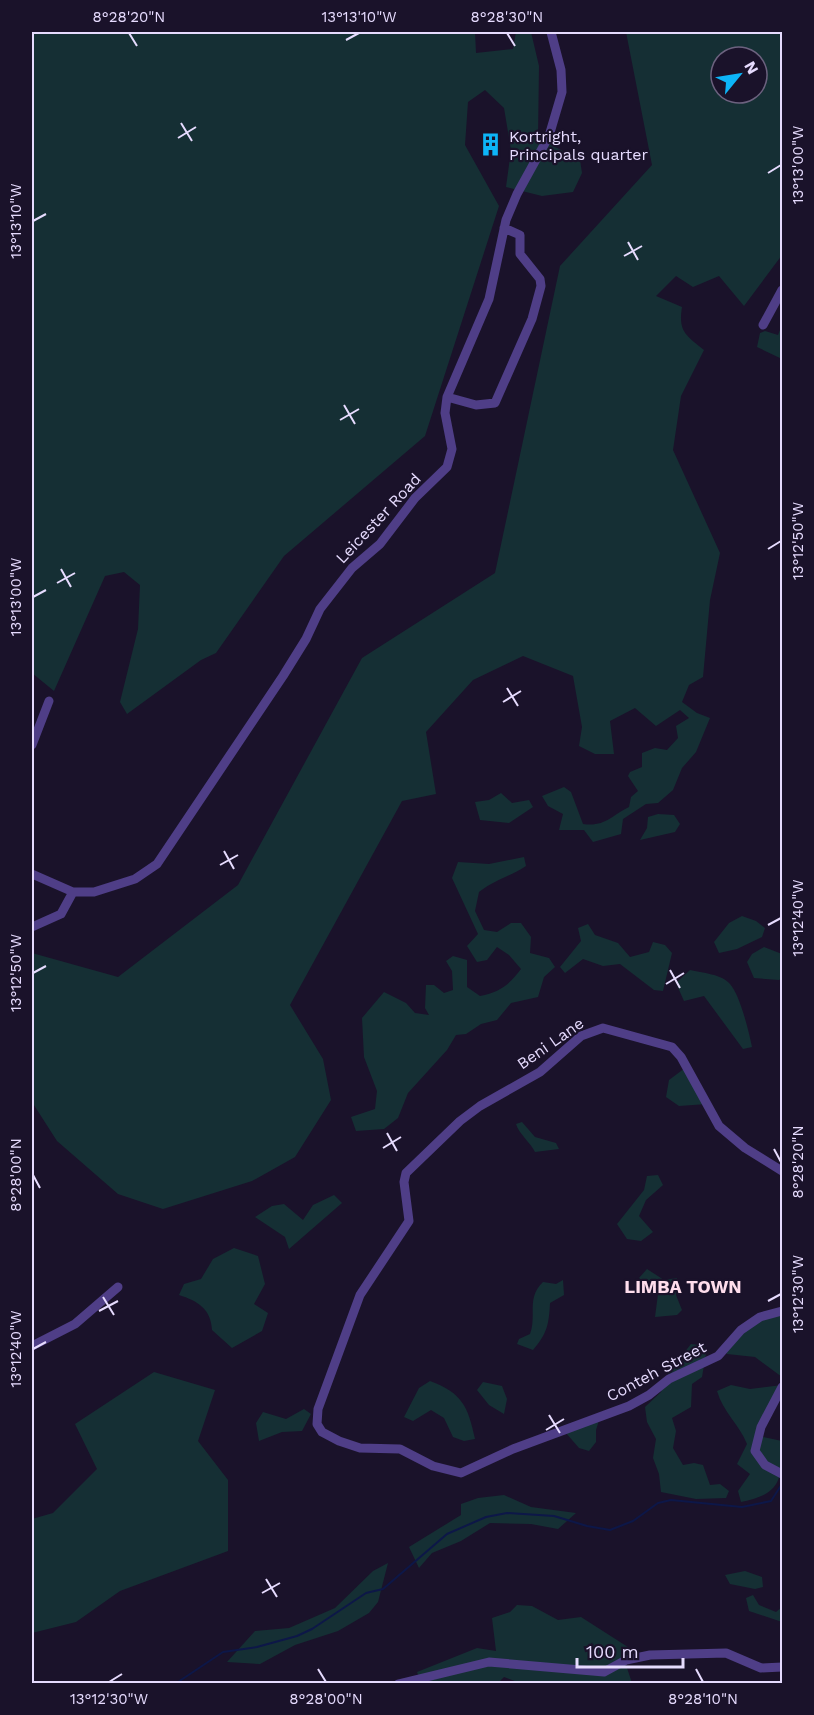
<svg xmlns="http://www.w3.org/2000/svg" width="814" height="1715" font-family="'Work Sans',sans-serif">
<style>
.green{fill:#152f34;fill-rule:evenodd}
.lines{fill:none;stroke-linecap:round;stroke-linejoin:round}
.stream{stroke:#0d1748;stroke-width:2}
.minor{stroke:#4f3e87;stroke-width:9}
.ticks{fill:none;stroke:#e6dbfe;stroke-width:2}
.labels{text-anchor:middle;stroke-width:4.5;stroke-linejoin:round;paint-order:stroke}
.poi-label{font-size:16px;fill:#e6dbfe;stroke:#1a122a;text-anchor:start}
.street-label{font-size:16px;fill:#e6dbfe;stroke:#1a122a}
.neighbourhood-label{font-size:18px;font-weight:bold;fill:#feddec;stroke:#1a122a}
.neatline{fill:none;stroke:#e6dbfe;stroke-width:2}
.ticks-label{font-size:15px;text-anchor:middle;fill:#e6dbfe}
</style>
<rect width="100%" height="100%" fill="#1a122a"/>
<path class="green" d="M32,32H475L476,53L513,49L516,32H531L539,66L538,138L580,160L582,173L573,192L542,196L506,187L511,150L504,108L485,90L468,102L465,145L499,206L425,436L284,556L216,653L201,660L127,714L120,702L138,629L140,585L124,572L105,576L54,691L32,673Z
M626,32H782V255L744,306L719,276L693,287L676,276L656,296L682,307C678,332 686,335 704,350L681,396L673,450L720,553L710,600L703,677L689,685L682,702L697,713L710,718L696,752L682,768L673,790L658,803L646,804L623,819L621,834L593,842L584,830H559L563,814L548,806L542,796L564,787L571,792L583,824C605,827 611,816 629,807L631,797L638,791L628,776L630,772L642,767V753L655,748L667,750L678,738L676,726L689,718L680,710L656,726L635,708L610,721L614,754H595L579,746L582,727L573,676L523,656L473,680L426,732L436,794L402,801L290,1005L323,1059L331,1100L295,1157L252,1181L163,1209L118,1194L57,1141L32,1102V953L118,977L238,885L362,658L495,573L560,266L652,165ZM721,57H757V93H721Z
M782,325V359L757,347L760,333L765,331L778,335Z
M501,793L512,803L529,800L533,807L509,823L480,820L475,802L489,800Z
M658,814L674,815L680,824L675,832L640,840L647,828L648,817Z
M524,857L526,866C509,877 496,879 479,892L475,911L484,930L497,932L511,923H521L531,937L530,953L549,958L555,967L544,977L538,997L511,1003L497,1020L481,1024L466,1034L456,1035L447,1050L408,1093L398,1118L384,1129L356,1131L351,1117L375,1109L377,1091L364,1057L362,1018L384,992L406,1003L415,1013L429,1015L425,1008L426,985H434L444,993L453,990L452,971L446,961L453,956L467,960V987L480,996C500,992 509,985 521,969L509,955L497,947L487,960L477,962L467,946L478,934L452,878L458,862L489,864Z
M742,916L756,921L765,928L762,937L737,949L719,953L714,942L729,923Z
M588,924L595,935L618,943L630,957L649,952L653,942L665,945L672,953L663,991L654,990L620,964L603,966L583,959L565,973L560,967L581,941L578,928Z
M764,947L782,954V978L779,980L754,978L747,962L752,954Z
M690,970C702,973 722,974 730,984C740,995 749,1032 752,1047L743,1049L704,996L684,1001L676,983Z
M685,1068L707,1104L679,1106L666,1097L669,1080Z
M522,1122L535,1137L556,1143L559,1149L535,1152C530,1142 519,1134 516,1124Z
M658,1175L663,1185L646,1200L639,1216L653,1232L641,1241L627,1239L617,1224L644,1190L647,1176Z
M334,1195L342,1203L289,1249L285,1237L255,1217L272,1206L284,1204L303,1220L313,1205Z
M234,1248L258,1256L265,1284L254,1304L268,1313L262,1331L232,1348L212,1330C211,1309 198,1301 179,1295L184,1284L201,1279L213,1259Z
M647,1269L664,1280L677,1278L676,1295L682,1310L677,1315L655,1317L658,1294L639,1278Z
M563,1280L564,1295L550,1303C549,1324 547,1334 533,1350L517,1344L519,1339L530,1334C537,1315 526,1298 543,1282L556,1284Z
M782,1311V1377L755,1357L727,1354L724,1349L741,1330Z
M691,1344L705,1346L706,1354L702,1377L692,1384L691,1407L672,1418L676,1431L673,1448L683,1465L694,1463L703,1465L710,1485L720,1484L729,1491L726,1498L696,1499L661,1492L659,1474L653,1458L656,1439L647,1422L645,1407L661,1392L669,1372Z
M154,1372L215,1390L198,1441L228,1480V1551L120,1591L76,1622L32,1633V1519L53,1513L97,1469L75,1424Z
M430,1381C462,1393 468,1406 475,1439L464,1441L453,1437L444,1418L431,1410L413,1421L404,1417L419,1388Z
M483,1382L502,1386L507,1399L504,1414L489,1405L477,1390Z
M731,1385L750,1389L782,1385L759,1436L782,1441C782,1479 782,1494 741,1502L738,1491L750,1474L737,1464L747,1444C739,1424 723,1412 717,1391Z
M304,1409L311,1414L302,1431L282,1432L259,1441L256,1423L263,1412L286,1419Z
M600,1417L596,1430V1442L589,1451L579,1448L566,1433Z
M504,1495L531,1507L576,1513L558,1529L531,1524L490,1523L461,1541L432,1553L419,1568L409,1547L461,1515V1504L478,1498Z
M388,1563L378,1602L369,1613L338,1631L295,1645L260,1664L227,1662L255,1631L289,1628L335,1608L373,1571Z
M745,1571L762,1577L763,1587L755,1589L730,1584L725,1575Z
M753,1595L759,1605L776,1612L782,1607V1622L749,1611L746,1598Z
M517,1605L532,1606L558,1620L581,1617L631,1649L626,1665L632,1683H520L504,1677L498,1683H421L417,1672L477,1648L496,1651L492,1618L510,1612Z"/>
<g class="lines">
<path class="stream" d="M175,1684L223,1652L257,1647L297,1636L312,1629L366,1593L383,1589L447,1534L486,1517L507,1513L554,1516L587,1526L610,1530L633,1521L658,1503L671,1500L742,1507L771,1501L782,1484"/>
<path class="minor" d="M763,325L782,290
M447,397L476,405L495,403L532,319L541,286L540,279L520,254V235L504,228
M32,745L49,701
M32,874L73,892H94L135,879L157,864L283,676L306,639L320,609L352,568L380,544L415,498L447,467L452,449L445,413L447,397L489,299L506,220L517,194L549,136L562,92L561,70L551,32
M32,927L61,914L73,892
M782,1171L745,1148L719,1126L681,1057L672,1047L603,1028L581,1036L540,1072L480,1106L460,1121L406,1173L404,1182L409,1221L360,1295L318,1409L317,1424L322,1432L339,1441L360,1448L400,1449L433,1466L461,1473L513,1449L629,1406L649,1395L669,1379L718,1356L741,1330L760,1317L782,1311
M32,1346L75,1324L118,1287
M782,1387L761,1427L755,1451L765,1465L782,1474
M398,1684L489,1662L604,1672L626,1660L650,1655L726,1653L761,1668L782,1667"/>
</g>
<path class="ticks" d="M129,33L137,46M507,33L515,46M346,40L359,33M181,123L192,141M178,138L196,127M768,173L781,165M33,221L46,214M628,242L638,260M624,256L642,246M344,405L355,424M340,420L359,409M768,549L781,541M61,569L71,587M57,583L75,573M33,597L46,590M507,688L518,706M503,702L521,691M224,851L234,869M220,865L238,855M768,925L781,918M670,970L680,988M33,973L46,966M666,984L684,973M387,1133L397,1151M383,1148L401,1137M774,1149L781,1162M33,1175L40,1188M103,1297L114,1315M768,1301L781,1294M99,1311L118,1301M33,1349L46,1342M549,1415L560,1433M546,1430L564,1419M266,1579L277,1597M262,1593L280,1583M318,1669L326,1682M696,1669L703,1682M109,1682L122,1674"/>
<defs>
<symbol id="building-bare" viewBox="-9 -9 18 18"><path d="M-4-6H4V6H1V3H-1V6H-4ZM-2.5-4.3h1.7v1.8h-1.7ZM.8-4.3h1.7v1.8H.8ZM-2.5-1h1.7V.8h-1.7ZM.8-1h1.7V.8H.8Z" fill="#0db5f8" stroke="#1a122a" stroke-width="2.5" paint-order="stroke"/></symbol>
</defs>
<g fill-rule="evenodd">
<use href="#building-bare" x="474" y="128" width="33" height="33"/>
</g>
<g class="labels">
<g class="poi-label">
<text x="509" y="142">Kortright,<tspan x="509" dy="18">Principals quarter</tspan></text>
</g>
<g class="street-label">
<text transform="translate(378 518) rotate(-47)" y="6">Leicester Road</text>
<text transform="translate(550 1043) rotate(-35)" y="6">Beni Lane</text>
<text transform="translate(656 1371) rotate(-28)" y="6">Conteh Street</text>
</g>
<g class="neighbourhood-label">
<text x="683" y="1293">LIMBA TOWN</text>
</g>
</g>
<rect width="814" height="1715" fill="none" stroke="#1a122a" stroke-width="66"/>
<g transform="translate(739 75) rotate(60)"><circle r="28" fill="#1a122a" stroke="#6c627f" stroke-width="1.5"/>
<path d="M0-4.5L10 22L0 15L-10 22Z" fill="#0db5f8"/>
<text y="-9" font-size="16" font-weight="bold" text-anchor="middle" fill="#e6dbfe">N</text>
</g>
<path d="M577 1658v9h106v-9" fill="none" stroke="#e6dbfe" stroke-width="3"/>
<text x="586" y="1658" font-size="18" fill="#e6dbfe" stroke="#1a122a" stroke-width="4.5" paint-order="stroke">100 m</text>
<rect x="33" y="33" width="748" height="1649" class="neatline"/>
<g class="ticks-label">
<text x="129" y="22">8°28'20"N</text>
<text x="359" y="22">13°13'10"W</text>
<text x="507" y="22">8°28'30"N</text>
<text transform="translate(798 165) rotate(-90)" y="5">13°13'00"W</text>
<text transform="translate(16 221) rotate(-90)" y="5">13°13'10"W</text>
<text transform="translate(798 541) rotate(-90)" y="5">13°12'50"W</text>
<text transform="translate(16 597) rotate(-90)" y="5">13°13'00"W</text>
<text transform="translate(798 918) rotate(-90)" y="5">13°12'40"W</text>
<text transform="translate(16 973) rotate(-90)" y="5">13°12'50"W</text>
<text transform="translate(798 1162) rotate(-90)" y="5">8°28'20"N</text>
<text transform="translate(16 1175) rotate(-90)" y="5">8°28'00"N</text>
<text transform="translate(798 1294) rotate(-90)" y="5">13°12'30"W</text>
<text transform="translate(16 1349) rotate(-90)" y="5">13°12'40"W</text>
<text x="109" y="1704">13°12'30"W</text>
<text x="326" y="1704">8°28'00"N</text>
<text x="703" y="1704">8°28'10"N</text>
</g>
</svg>
